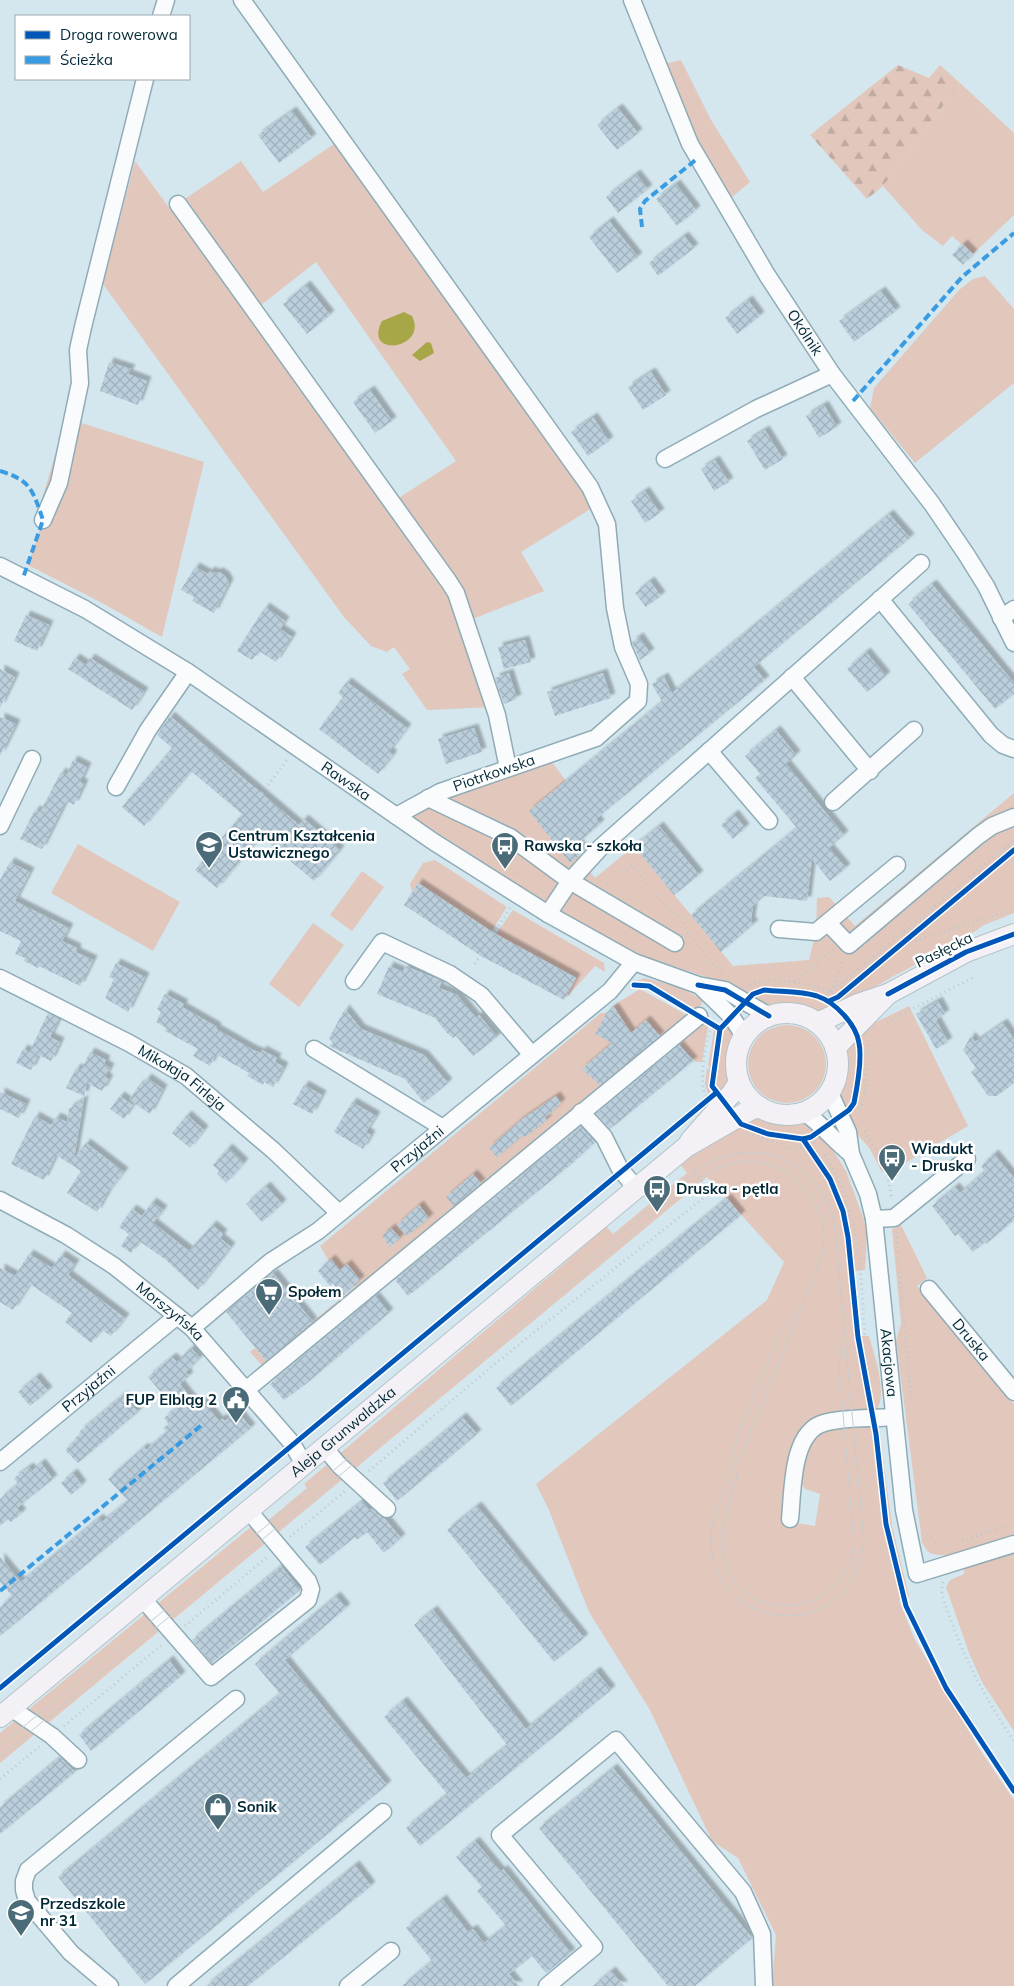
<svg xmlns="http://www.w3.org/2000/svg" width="1014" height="1986" font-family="Mulish,sans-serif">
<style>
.green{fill:#e2c7bc;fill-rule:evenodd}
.forest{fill:url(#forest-firs)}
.water{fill:#a8a748}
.building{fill:url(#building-cross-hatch);filter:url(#shadow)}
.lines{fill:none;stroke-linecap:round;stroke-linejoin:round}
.minor-casing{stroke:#8facb6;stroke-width:19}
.major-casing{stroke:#b3c3c9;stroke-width:22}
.path{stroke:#bfc8cd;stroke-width:3;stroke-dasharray:1 4;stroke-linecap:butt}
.minor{stroke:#f9fbfd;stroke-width:16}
.major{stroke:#f3f1f5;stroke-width:20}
.tram{stroke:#c6ced0;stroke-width:1}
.quiet{stroke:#399ce2;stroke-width:4;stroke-dasharray:8 4;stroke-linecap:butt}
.cycleway-casing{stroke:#fff;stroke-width:8}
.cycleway{stroke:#0057b8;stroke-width:5}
.labels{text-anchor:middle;stroke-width:5;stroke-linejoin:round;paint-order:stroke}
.street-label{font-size:15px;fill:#002836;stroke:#fff}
.poi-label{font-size:15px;font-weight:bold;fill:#002836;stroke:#fff;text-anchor:start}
</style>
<defs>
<pattern id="forest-firs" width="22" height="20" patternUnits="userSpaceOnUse" patternTransform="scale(1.25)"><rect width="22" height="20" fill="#e2c7bc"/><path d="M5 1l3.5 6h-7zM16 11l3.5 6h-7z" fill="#c0aba2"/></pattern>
<pattern id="building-cross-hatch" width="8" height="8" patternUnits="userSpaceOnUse" patternTransform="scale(1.25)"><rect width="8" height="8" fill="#bbcedb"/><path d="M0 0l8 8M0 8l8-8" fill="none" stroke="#9fb1bd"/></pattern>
<filter id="shadow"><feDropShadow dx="4.5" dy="-4.5" stdDeviation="1" flood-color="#0004"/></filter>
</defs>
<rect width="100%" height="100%" fill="#d4e7ef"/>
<path class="green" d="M681,60L711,120L750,182L725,203L658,66Z
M960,83L1014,133V215L973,254L952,236L943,246L922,230L883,186Z
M346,136L602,502L521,552L544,591L465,622L493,707L427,710L402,674L410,669L394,647L387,652L371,646L344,617L103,284L135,161L170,209L241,161L263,192ZM316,262L456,461L394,501L256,309Z
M985,276L1014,309V383L915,463L870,408L874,388L959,290L973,279Z
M66,418L204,462L162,637L104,604L28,565L43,520L39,509Z
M547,755L566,781L558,848L570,863L578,856L595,878L634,846L733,966L809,960L816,932L817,898L829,897L855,926L1014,793V913L984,925L961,941L892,977L841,1007L820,1014L799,1007H772L765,1005L719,981L648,958L627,948L537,898L404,811Z
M78,844L180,902L153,951L51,893Z
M435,860L507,907L486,940V928L418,883L412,892L410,884L423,863Z
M362,871L384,887L352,931L330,915Z
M513,910L604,963L605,972L595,966L564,1000L576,977L504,939L494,937Z
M313,923L344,945L299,1007L269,984Z
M645,978L678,987L704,1000L698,1010L649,982L636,981Z
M640,989L708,1027L702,1062H696L673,1037L268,1372L250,1352L255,1348L265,1360L355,1287L352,1284L359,1278L347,1264L340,1270L331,1260L329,1261L320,1246L601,1013H606L610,1018L614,1005Z
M909,1006L968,1126L893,1170L882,1172L870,1149L852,1128L838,1093L843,1077L846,1051L868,1026Z
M729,1023L733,1035L729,1055V1075L721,1096C709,1082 719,1036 729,1023Z
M748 1064a39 39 0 1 1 78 0a39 39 0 1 1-78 0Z
M714,1030L717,1031L710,1086L711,1091L708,1094L705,1084L707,1069L710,1068L708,1065Z
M750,1117L805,1123L816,1129L828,1143L846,1171L864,1220L867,1236L865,1270L855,1271L861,1336H869C874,1354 890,1398 874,1413C856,1417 837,1414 819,1419C787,1430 787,1493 783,1521L815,1526L820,1494L805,1489C799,1480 800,1473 802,1462C803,1453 804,1444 811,1437C821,1426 869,1419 879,1428L892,1526L909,1596L899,1600L914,1638L980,1750L1014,1800V1986H772L776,1935L738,1858L712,1841L650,1710L589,1612L548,1508L536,1484L767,1300L784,1262L707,1177L0,1763V1733L257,1522L261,1519L265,1523L307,1488L304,1484L567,1261L606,1226L613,1234L687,1173L680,1164L736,1123Z
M901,1225L927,1278L917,1286L1014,1404V1535L948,1556L932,1554L927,1551L922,1542L896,1341L901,1323L892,1229Z
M1014,1550V1731L982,1682L969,1653L946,1587L950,1580L964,1574V1566Z"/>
<path class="forest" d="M898,65L929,78L940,65L960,83L883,186L867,199L810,135Z"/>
<path class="water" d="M404,312L412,316C429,349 362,359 382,321Z
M427,342L431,343L434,353L420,361L412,355Z"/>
<path class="building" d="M618,108L638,133L617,150L597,125Z
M292,111L312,138L279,163L258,135Z
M636,174L648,189L618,213L606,197Z
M676,184L696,210L677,226L656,199Z
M609,221L638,257L617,273L589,237Z
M684,236L694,248L658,276L649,263Z
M963,244L973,254L963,265L952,255Z
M306,285L330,315L307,334L283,304Z
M881,291L896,311L854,342L839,321Z
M748,300L760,316L737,334L725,318Z
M109,362L131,369L128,374L147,381L138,405L100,391Z
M651,372L666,395L643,410L628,387Z
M370,390L392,421L375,433L353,402Z
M824,405L837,427L819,438L806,416Z
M593,417L609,441L588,456L571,432Z
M765,430L783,459L765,470L747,441Z
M715,460L729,482L714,491L701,469Z
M645,491L660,513L645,523L631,501Z
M889,514L910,538L754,667L765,680L596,819L600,824L578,843L584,851L570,863L529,811L662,702L652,684L664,677L672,693Z
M195,567L208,574L210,571L215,573L219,572L225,576L229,583L214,613L192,601L194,597L181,590Z
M650,581L661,596L646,607L635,593Z
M932,584L1014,683V694L995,709L908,604Z
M265,607L285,621L280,629L292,637L276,662L259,651L252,660L237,651Z
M26,615L49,625L37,651L14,641Z
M639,637L650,653L640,660L632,642Z
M525,640L531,662L504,669L498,647Z
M866,652L886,676L867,692L847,669Z
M75,658L86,665L90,658L144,692L132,710L68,669Z
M0,669L15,677L0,708Z
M509,673L517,699L504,704L495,678Z
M603,673L611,698L555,716L547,692Z
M347,682L407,728L389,752L393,755L378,774L319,729L343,697L338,693Z
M170,716L299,825L304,819L340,850L314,881L261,836L217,888L195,870L242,814L191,771L144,826L122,807L172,748L157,735Z
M0,717L16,724L0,756Z
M474,728L482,752L446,764L438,739Z
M776,730L796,755L786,764L844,835L829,848L846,868L830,881L812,859L807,901L764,896L753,906L751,921L754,924L721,952L691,915L797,828L755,778L760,774L745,756Z
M73,760L87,767L80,782L84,784L74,805L66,801L42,849L20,839L35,810L40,812L61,772L66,775Z
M734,814L745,828L733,839L721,825Z
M659,826L699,875L674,895L634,846Z
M10,862L30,872L15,901L69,928L62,941L77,948L76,952L93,960L80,986L39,966L38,968L24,961L25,958L15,954L21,941L0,931V880Z
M418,883L494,933L576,978L564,1000L481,956L404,905Z
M116,963L145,977L128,1012L105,998L114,979L109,977Z
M389,966L403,972L405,966L442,981L439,988L457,995L476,1018L479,1015L497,1037L473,1056L456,1036L453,1038L447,1033L435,1018L377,994Z
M165,994L184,1004L182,1007L217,1027L216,1029L253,1050L261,1053L262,1050L277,1058L275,1062L284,1067L273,1087L264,1082L263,1085L247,1076L249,1073L216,1054L210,1066L193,1056L198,1049L165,1031L166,1028L156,1022L161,1012L157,1009Z
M938,1001L945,1014L936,1020L948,1042L936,1049L916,1014Z
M614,1007L631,1033L646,1020L660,1036L600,1085L582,1069L612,1043L595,1034L607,1012Z
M345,1009L361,1029L424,1055L448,1083L424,1103L405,1079L329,1046L333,1043L329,1038Z
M48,1013L59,1019L50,1037L60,1042L51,1061L30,1051Z
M1003,1023L1014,1039V1083L997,1096H988L971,1072L976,1068L963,1050L971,1036L975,1042Z
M679,1045L693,1061L610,1129L596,1114Z
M23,1049L38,1056L31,1070L16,1063Z
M90,1052L106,1060L104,1064L110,1068L105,1077L109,1079L102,1091L87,1083L84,1096L66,1088L76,1068L81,1070Z
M147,1078L163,1089L150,1114L129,1100L140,1084L142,1085Z
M304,1085L322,1095L312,1114L293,1104Z
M0,1092L26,1104L19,1118L0,1109Z
M120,1096L133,1105L124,1119L110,1109Z
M556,1096L561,1103L545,1118L547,1120L525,1137L523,1135L497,1157L489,1148L521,1120Z
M84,1099L74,1159L86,1143L124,1172L108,1192L97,1212L67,1193L81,1171L56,1155L44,1180L11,1164L35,1116L51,1125L56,1117L67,1122L69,1109Z
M352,1102L376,1116L366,1132L371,1135L363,1149L334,1132Z
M187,1115L204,1130L190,1148L172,1133Z
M581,1127L595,1142L569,1166L408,1296L395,1280Z
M228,1148L244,1163L226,1183L217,1174L219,1171L213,1165Z
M994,1154L1014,1178V1220L986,1244L985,1242L973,1252L958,1234L955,1236L932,1206L955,1187L960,1193L985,1171L981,1166Z
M473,1174L481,1183L454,1206L446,1197Z
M266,1186L282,1204L262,1222L246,1204Z
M727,1198L741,1215L511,1406L496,1388Z
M152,1202L163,1210L153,1223L189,1251L212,1225L223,1234L220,1238L231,1247L198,1290L166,1260L139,1241L131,1253L121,1246L129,1234L119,1227L132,1209L142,1216Z
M419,1205L429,1218L407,1236L397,1225Z
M391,1228L400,1238L390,1247L382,1236Z
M29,1254L52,1268L61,1255L75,1264L68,1275L125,1318L111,1336L102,1330L91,1343L65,1322L72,1313L30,1284L13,1310L0,1302V1268L15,1276Z
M331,1259L340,1270L347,1264L360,1280L343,1296L333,1283L330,1286L318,1271Z
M273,1273L313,1322L266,1361L226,1312Z
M375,1296L389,1313L307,1383L284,1400L270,1384Z
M191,1348L200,1358L186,1372L189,1376L180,1384L197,1406L203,1401L219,1421L222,1418L225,1421L237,1411L251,1428L0,1636V1607L12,1596L0,1582V1557L21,1582L99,1518L102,1522L128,1501L108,1479L144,1447L146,1450L167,1432L163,1428L169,1424L164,1418L175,1409L148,1377L172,1357L177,1362Z
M36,1377L48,1391L30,1406L18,1392Z
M123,1395L138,1412L78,1463L65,1450L76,1440L75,1438L82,1433L80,1431Z
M462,1417L477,1434L397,1501L383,1483Z
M41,1463L53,1479L17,1508L22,1513L11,1522L8,1519L0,1526V1499L18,1484L14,1478L29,1467L32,1471Z
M73,1473L82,1485L71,1495L61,1483Z
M362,1501L369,1510L372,1508L385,1519L401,1538L384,1553L367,1532L357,1540L355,1537L320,1565L305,1547Z
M477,1506L584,1638L554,1662L447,1530Z
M281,1566L300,1590L212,1663L192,1640Z
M336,1596L346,1608L285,1660L387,1785L145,1984L58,1877L280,1694L255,1664Z
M433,1610L526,1729L596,1671L611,1690L420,1846L406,1828L447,1794L384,1717L403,1701L466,1778L507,1745L414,1625Z
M169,1660L181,1676L91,1751L79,1735Z
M60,1757L75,1772L0,1834V1807Z
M613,1768L752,1938L695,1986H668L539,1828Z
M475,1841L501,1872L503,1869L571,1953L546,1973L532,1956L509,1974L519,1986H402L432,1961L406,1928L442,1899L468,1932L473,1929L484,1943L506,1926L477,1891L482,1887L456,1857Z
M355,1865L371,1886L248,1986H206Z
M611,1971L624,1986H593Z"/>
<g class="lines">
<defs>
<g id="minor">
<path d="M242,0L590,487L607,524L615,608L623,647L639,684L638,701L596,738L440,792L396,816"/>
<path id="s1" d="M632,0L690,144L767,275L832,374L932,504L966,554L986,586L1014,643"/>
<path d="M161,16L166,0"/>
<path d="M178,204L449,582L456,593L497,715L508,768"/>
<path d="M665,459L756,409L832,374"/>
<path d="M43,520L59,483L80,383L78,350L83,327L145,79"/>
<path id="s2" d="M0,566L85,609L188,672L434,842L548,914L634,962L698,985L725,990L769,1016"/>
<path d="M880,599L991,735L1003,745L1014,749"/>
<path d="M1001,618L1014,609"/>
<path d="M792,677L870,771"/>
<path d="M709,751L769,821"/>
<path d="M116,787L148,730L188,672"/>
<path d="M428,798L510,837L570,881L675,943"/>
<path d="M833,802L914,730"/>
<path d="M0,826L32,759"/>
<path d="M548,914L570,881L601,847L921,563"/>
<path d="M828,923L849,945L978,836L992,826L1014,817"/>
<path d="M779,929L816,932L897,865"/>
<path id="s3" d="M0,978L129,1043L186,1076L274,1151L339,1213"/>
<path d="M354,981L382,942L450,974L481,995L532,1055"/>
<path d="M700,986L731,1016L744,1036"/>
<path d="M314,1049L443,1128"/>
<path id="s4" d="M829,1091L848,1132L851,1154L868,1194L874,1219L904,1510L917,1574L1014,1544"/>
<path d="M581,1112L604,1137L620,1169L636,1188"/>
<path d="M804,1112C822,1124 834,1141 851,1154"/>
<path id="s5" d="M0,1200L66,1235L114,1266L192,1328L291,1442L304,1464"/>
<path d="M874,1219L894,1218L967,1159"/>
<path id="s6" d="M929,1289L1014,1392"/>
<path id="s7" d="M192,1328L270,1262L318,1231L610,991L634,962"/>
<path d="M246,1390L699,1016"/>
<path d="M324,1447L339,1465L387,1509"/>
<path id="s8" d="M0,1462L177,1316"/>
<path d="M790,1519C793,1491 791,1432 824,1423C845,1417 871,1419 893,1417"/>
<path d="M142,1598L211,1677L308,1600L311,1589L308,1581L248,1510"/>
<path d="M11,1708L52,1736L78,1760"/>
<path d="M110,1986L71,1953L27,1901L24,1890V1881L28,1870L236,1699"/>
<path d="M176,1986L383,1812"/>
<path d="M348,1986L391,1951"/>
<path d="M547,1986L594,1947L500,1835L616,1740L743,1892L762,1934L764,1986"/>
</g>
<g id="major">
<circle cx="787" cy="1064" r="51"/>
<path d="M817,1023L858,1004L888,994L966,952L1014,934"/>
<path d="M835,1048L888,994"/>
<path d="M690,1141L732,1093L739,1082"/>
<path id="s9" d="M0,1717L686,1147L750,1110L760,1107"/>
</g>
</defs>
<use href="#minor" class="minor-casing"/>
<use href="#major" class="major-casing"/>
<path class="path" d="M262,793L287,760
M1008,846L1014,864
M513,874L526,869
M607,884L632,865L666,907L684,921L687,931L709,960L723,972
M904,932L914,941L1014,909
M475,964L510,908
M794,982L833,949
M750,986C769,975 817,983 835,995
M831,991L843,960
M831,992L1014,840
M887,1022L976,976
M706,1096C698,1085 705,1042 711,1029
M858,1114L865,1097L868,1040
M865,1131L886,1168L892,1199
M748,1133L794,1149L815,1142
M825,1155C861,1214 860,1269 865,1336
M896,1232L911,1398
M264,1464L271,1471
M369,1471L497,1362L711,1192L690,1167
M927,1535L938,1544L949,1545
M290,1537L345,1491
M962,1541L1014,1523
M943,1582C939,1593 946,1605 949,1615C965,1661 987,1701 1014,1741
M185,1626L267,1557
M64,1726L163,1644
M0,1779L40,1746"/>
<use href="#minor" class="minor"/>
<use href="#major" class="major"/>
<path class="tram" d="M729,1468L738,1435L780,1334L798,1306
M738,1470C734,1497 718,1525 723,1553C736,1629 846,1620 854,1543L839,1366L842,1336
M0,1746L698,1169C755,1131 825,1161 835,1229L864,1542C850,1652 707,1629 711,1538C712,1508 731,1476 743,1449C764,1397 786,1346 807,1294C815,1275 824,1256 824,1235C822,1193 782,1156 738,1162C720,1165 705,1175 690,1185L0,1757"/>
<path class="quiet" d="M642,227L640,209L645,201L698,158
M853,401L962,277L1014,233
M0,471C31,480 33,491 43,520L23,578
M0,1591L203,1424"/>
<defs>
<path id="cycleway" d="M634,985L649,986L720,1029
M698,985L725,990L769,1016
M764,990C781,992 800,991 817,996C835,1002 856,1024 859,1043C862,1058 857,1088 854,1103L849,1110L811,1137L803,1139L768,1134L741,1124L712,1086L720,1029L753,994Z
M888,994L966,952L1014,934
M829,1001L838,997L1014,850
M803,1139L830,1179L843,1211L848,1237L858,1337L876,1434L886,1524L906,1606L946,1688L1014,1791
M0,1688L716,1093"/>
</defs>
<use href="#cycleway" class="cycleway-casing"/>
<use href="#cycleway" class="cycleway"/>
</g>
<defs>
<symbol id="school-pin" viewBox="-11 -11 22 30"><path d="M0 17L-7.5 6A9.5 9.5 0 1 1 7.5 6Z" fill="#4a6b77" stroke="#fff"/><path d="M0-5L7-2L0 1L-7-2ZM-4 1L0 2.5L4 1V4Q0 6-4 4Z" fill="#fff"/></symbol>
<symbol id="bus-pin" viewBox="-11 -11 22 30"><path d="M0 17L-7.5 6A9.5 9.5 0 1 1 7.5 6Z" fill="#4a6b77" stroke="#fff"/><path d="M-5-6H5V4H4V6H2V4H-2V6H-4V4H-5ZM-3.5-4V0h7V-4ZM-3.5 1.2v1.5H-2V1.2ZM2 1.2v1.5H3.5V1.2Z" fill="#fff"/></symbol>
<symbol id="supermarket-pin" viewBox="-11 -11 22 30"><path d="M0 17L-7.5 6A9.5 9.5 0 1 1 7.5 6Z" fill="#4a6b77" stroke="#fff"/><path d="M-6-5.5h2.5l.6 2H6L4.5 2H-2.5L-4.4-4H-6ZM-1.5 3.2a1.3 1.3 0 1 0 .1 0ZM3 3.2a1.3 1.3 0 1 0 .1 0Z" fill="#fff"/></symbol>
<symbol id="civic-pin" viewBox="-11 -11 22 30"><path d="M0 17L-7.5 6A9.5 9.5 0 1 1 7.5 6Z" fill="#4a6b77" stroke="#fff"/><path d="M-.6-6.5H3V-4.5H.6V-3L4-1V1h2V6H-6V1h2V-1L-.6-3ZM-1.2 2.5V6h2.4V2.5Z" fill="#fff"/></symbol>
<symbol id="shop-pin" viewBox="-11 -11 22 30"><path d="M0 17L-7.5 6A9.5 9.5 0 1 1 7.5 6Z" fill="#4a6b77" stroke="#fff"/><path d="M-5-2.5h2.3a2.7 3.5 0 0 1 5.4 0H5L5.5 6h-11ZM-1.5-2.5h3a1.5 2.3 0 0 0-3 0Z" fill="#fff"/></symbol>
</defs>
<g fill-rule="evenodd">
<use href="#school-pin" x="193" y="829" width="32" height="43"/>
<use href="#bus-pin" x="489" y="830" width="32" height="43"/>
<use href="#bus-pin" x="876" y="1142" width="32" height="43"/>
<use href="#bus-pin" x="641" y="1173" width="32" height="43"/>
<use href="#supermarket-pin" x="253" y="1276" width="32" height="43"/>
<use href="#civic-pin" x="220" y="1384" width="32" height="43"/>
<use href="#shop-pin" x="202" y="1791" width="32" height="43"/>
<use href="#school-pin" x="5" y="1897" width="32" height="43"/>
</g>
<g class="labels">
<g class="street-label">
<text dy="5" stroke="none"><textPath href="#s1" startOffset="376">Okólnik</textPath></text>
<text transform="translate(494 773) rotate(-19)" y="5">Piotrkowska</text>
<text dy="5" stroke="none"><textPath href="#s2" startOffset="408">Rawska</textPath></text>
<text transform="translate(944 950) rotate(-26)" y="5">Pasłęcka</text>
<text dy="5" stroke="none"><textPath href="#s3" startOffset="208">Mikołaja Firleja</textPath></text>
<text dy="5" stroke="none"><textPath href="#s7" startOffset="288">Przyjaźni</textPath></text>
<text dy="5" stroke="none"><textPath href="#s5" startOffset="204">Morszyńska</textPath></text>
<text dy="5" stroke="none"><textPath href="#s6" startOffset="66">Druska</textPath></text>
<text dy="5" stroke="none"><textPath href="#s4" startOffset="281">Akacjowa</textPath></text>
<text dy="5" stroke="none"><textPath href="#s8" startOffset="115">Przyjaźni</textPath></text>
<text dy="5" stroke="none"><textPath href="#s9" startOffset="446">Aleja Grunwaldzka</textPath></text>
</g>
<g class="poi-label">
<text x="228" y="841">Centrum Kształcenia<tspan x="228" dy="17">Ustawicznego</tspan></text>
<text x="524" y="851">Rawska - szkoła</text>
<text x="911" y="1154">Wiadukt<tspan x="911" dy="17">- Druska</tspan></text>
<text x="676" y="1194">Druska - pętla</text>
<text x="288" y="1297">Społem</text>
<text x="217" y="1405" text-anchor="end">FUP Elbląg 2</text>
<text x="237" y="1812">Sonik</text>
<text x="40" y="1909">Przedszkole<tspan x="40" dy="17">nr 31</tspan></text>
</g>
</g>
<rect x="15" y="15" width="175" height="65" fill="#ffffff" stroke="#99a9af"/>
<rect x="25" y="31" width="25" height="8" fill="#0057b8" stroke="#99a9af"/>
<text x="60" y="40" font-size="15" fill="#002836">Droga rowerowa</text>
<rect x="25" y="56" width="25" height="8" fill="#399ce2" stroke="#99a9af"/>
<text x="60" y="65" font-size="15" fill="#002836">Ścieżka</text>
</svg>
